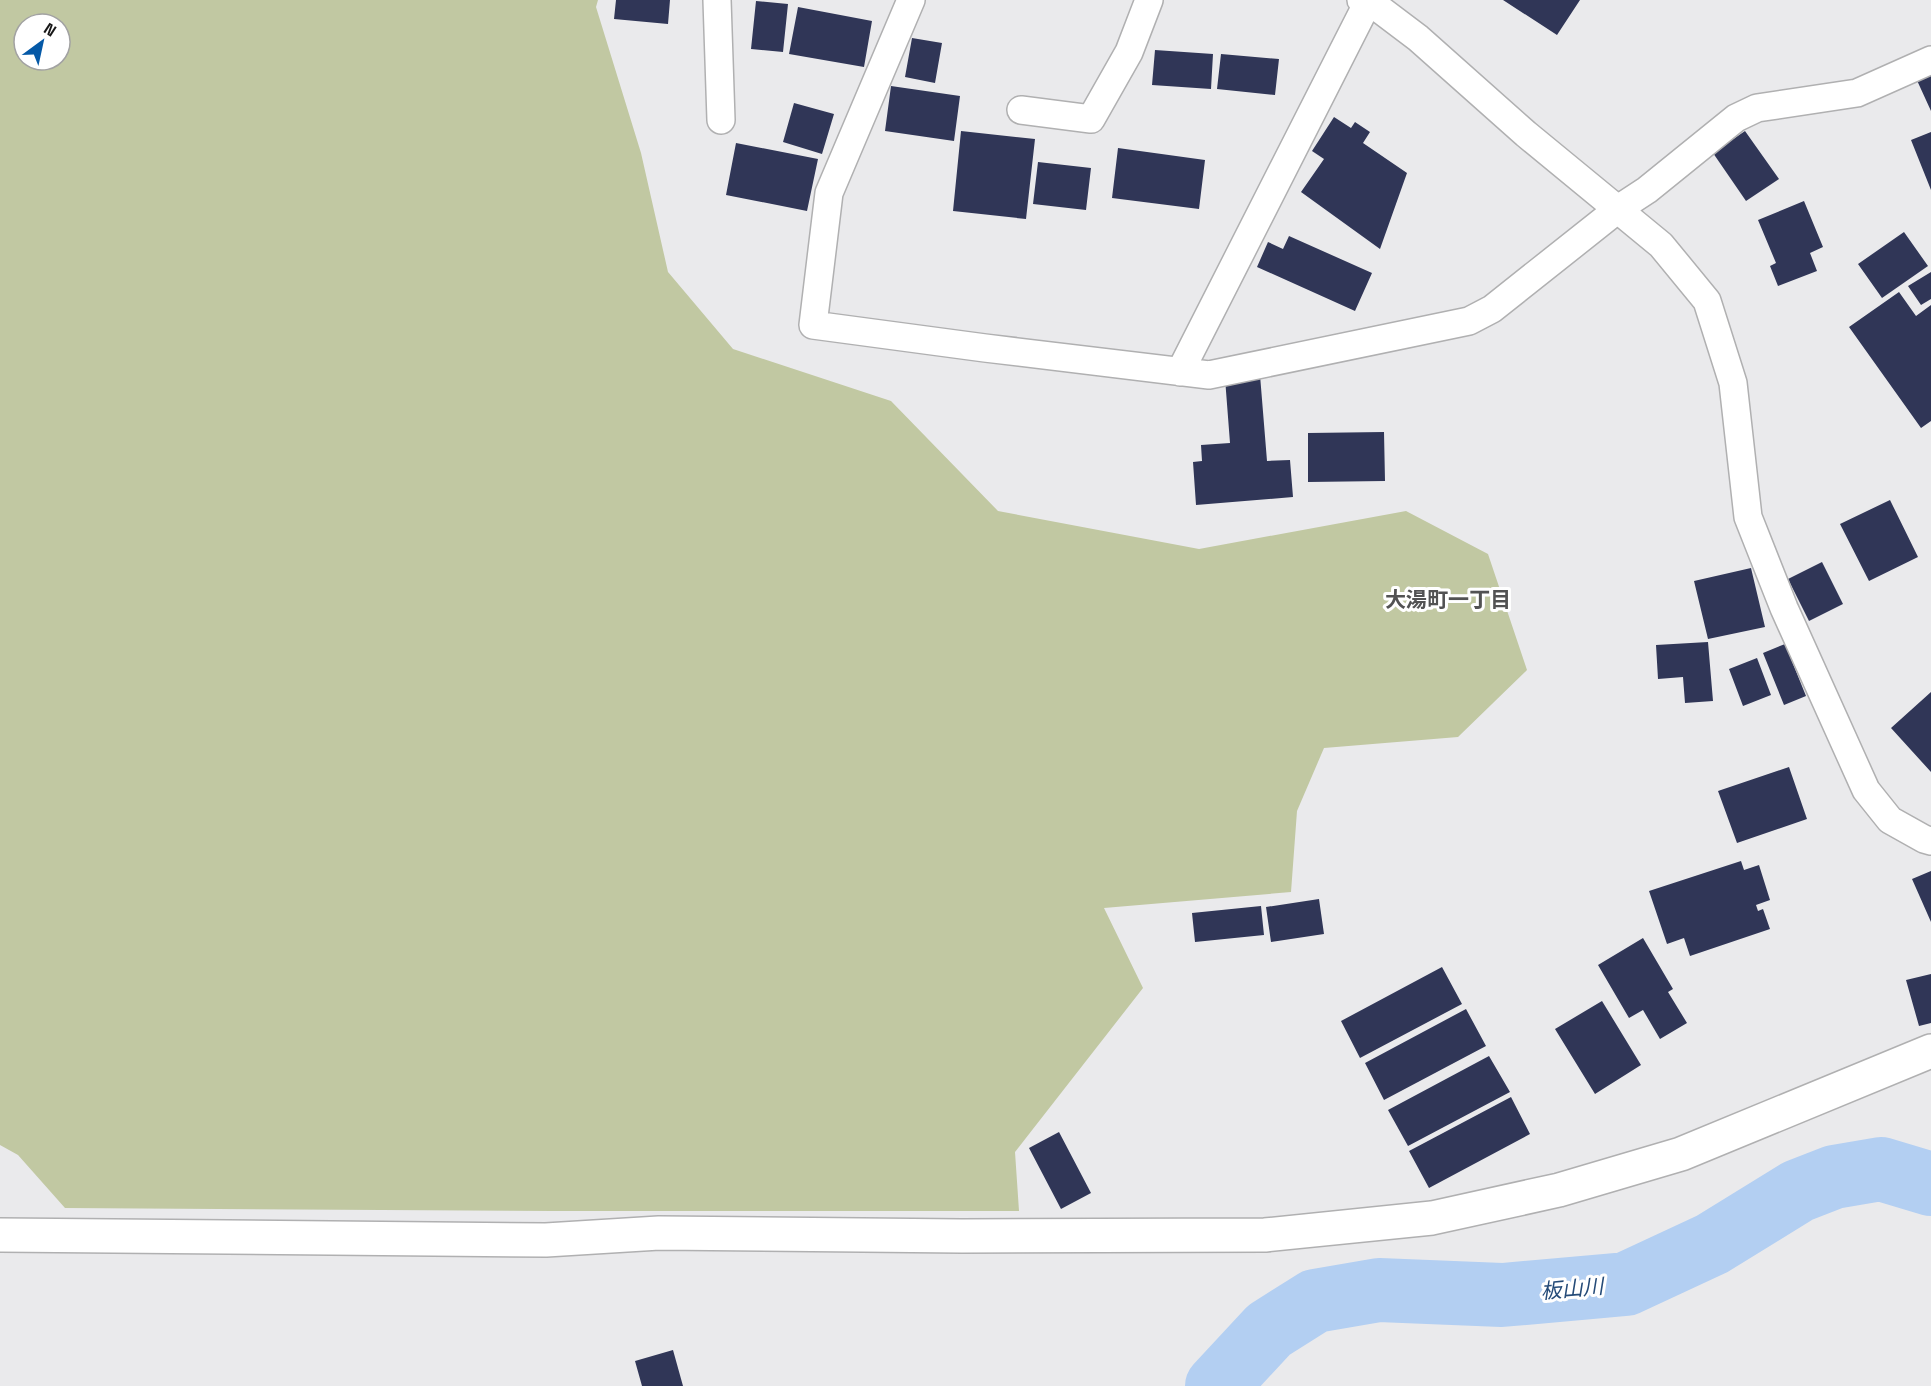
<svg xmlns="http://www.w3.org/2000/svg" width="1931" height="1386" font-family="'Space Grotesk','Noto Sans JP',sans-serif">
<style>
.green{fill:#c1c8a2;fill-rule:evenodd}
.lines{fill:none;stroke-linecap:round;stroke-linejoin:round}
.river{stroke:#b3cff2;stroke-width:64}
.building{fill:#303657}
.minor-casing{stroke:#b0b0b1;stroke-width:30}
.tertiary-casing{stroke:#b0b0b1;stroke-width:36}
.minor{stroke:#fff;stroke-width:27}
.tertiary{stroke:#fff;stroke-width:33}
.labels{text-anchor:middle;stroke-width:6;stroke-linejoin:round;paint-order:stroke}
.neighbourhood-label{font-size:21px;font-weight:bold;fill:#525253;stroke:#fff}
.water-label{font-size:21px;font-style:italic;fill:#254b78;stroke:#fff}
</style>
<rect width="100%" height="100%" fill="#eaeaec"/>
<path class="green" d="M0,0H598L596,7L641,153L668,272L733,349L891,401L998,511L1199,549L1406,511L1488,554L1527,670L1458,737L1324,748L1297,811L1291,892L1104,908L1143,988L1015,1152L1019,1211H553L65,1208L18,1155L0,1145ZM24,24H60V60H24Z"/>
<g class="lines">
<path class="river" d="M1217,1386L1269,1330L1315,1301L1379,1290L1502,1295L1626,1284L1712,1244L1798,1191L1834,1177L1881,1169L1931,1184"/>
</g>
<path class="building" d="M616,0H670L668,24L614,19Z
M1503,0H1580L1557,35Z
M756,1L788,4L783,52L751,49Z
M798,7L872,21L864,67L789,54Z
M912,38L942,43L935,83L905,77Z
M1155,50L1213,54L1211,89L1152,85Z
M1221,54L1279,59L1275,95L1217,89Z
M1931,69V111L1915,76Z
M891,86L960,96L954,141L885,131Z
M794,103L834,114L822,154L783,142Z
M1334,117L1351,128L1355,122L1370,132L1363,143L1407,173L1380,249L1301,192L1324,159L1312,151Z
M961,131L1035,139L1026,219L953,211Z
M1745,131L1779,179L1746,201L1713,153Z
M1931,132V190L1911,140Z
M736,143L818,159L807,211L726,195Z
M1118,148L1205,160L1199,209L1112,198Z
M1038,162L1091,168L1086,210L1033,204Z
M1804,201L1823,247L1810,253L1817,271L1778,286L1770,266L1776,263L1758,220Z
M1904,232L1928,266L1882,298L1858,264Z
M1289,236L1372,273L1355,311L1257,267L1268,242L1283,249Z
M1931,272V299L1921,305L1908,286Z
M1899,292L1916,316L1931,305V421L1921,428L1849,327Z
M1260,375L1267,461L1290,460L1293,497L1196,505L1193,462L1202,461L1201,445L1230,443L1225,378Z
M1384,432L1385,481L1308,482V433Z
M1890,500L1918,557L1869,581L1840,524Z
M1822,562L1843,604L1809,621L1788,579Z
M1751,568L1765,627L1708,639L1694,581Z
M1708,642L1713,701L1685,703L1683,677L1658,679L1656,645Z
M1785,644L1806,696L1784,705L1763,653Z
M1757,658L1771,695L1743,706L1729,669Z
M1931,692V772L1891,728Z
M1789,767L1807,819L1737,843L1718,791Z
M1741,861L1744,870L1759,865L1770,900L1756,905L1758,911L1763,909L1770,929L1690,956L1684,938L1667,944L1649,891Z
M1931,871V922L1912,879Z
M1319,899L1324,934L1271,942L1266,907Z
M1261,906L1264,935L1195,942L1192,913Z
M1643,938L1673,989L1668,992L1687,1023L1660,1039L1643,1010L1629,1018L1598,965Z
M1442,967L1462,1004L1360,1058L1341,1021Z
M1931,974V1023L1919,1026L1906,980Z
M1602,1001L1641,1065L1595,1094L1555,1029Z
M1466,1009L1486,1046L1384,1100L1365,1063Z
M1489,1056L1510,1092L1408,1146L1388,1110Z
M1511,1097L1530,1134L1429,1188L1409,1151Z
M1059,1132L1091,1193L1061,1209L1029,1148Z
M673,1350L683,1386H642L635,1361Z"/>
<g class="lines">
<defs>
<path id="minor" d="M717,0L721,120
M911,0L829,193L813,325L985,348L1209,375L1469,321L1492,309L1618,209L1647,190L1736,118L1757,108L1857,93L1931,60
M1361,0L1369,1L1418,38L1526,134L1661,245L1707,301L1733,383L1748,517L1784,608L1866,790L1890,820L1924,839L1931,841
M1021,110L1091,119L1129,52L1149,0
M1180,372L1369,0"/>
<path id="tertiary" d="M0,1235L546,1240L659,1233L962,1236L1265,1235L1432,1218L1559,1190L1681,1154L1931,1051"/>
</defs>
<use href="#minor" class="minor-casing"/>
<use href="#tertiary" class="tertiary-casing"/>
<use href="#minor" class="minor"/>
<use href="#tertiary" class="tertiary"/>
</g>
<g class="labels">
<g class="neighbourhood-label">
<text x="1448" y="607">大湯町一丁目</text>
</g>
<g class="water-label">
<text transform="translate(1572 1289) rotate(-5)" y="7">板山川</text>
</g>
</g>
<g transform="translate(42 42) rotate(33)"><circle r="28" fill="#ffffff" stroke="#a2a2a2" stroke-width="1.5"/>
<path d="M0-4.5L10 22L0 15L-10 22Z" fill="#0559a7"/>
<text y="-9" font-size="16" font-weight="bold" text-anchor="middle" fill="#171717">N</text>
</g>
</svg>
